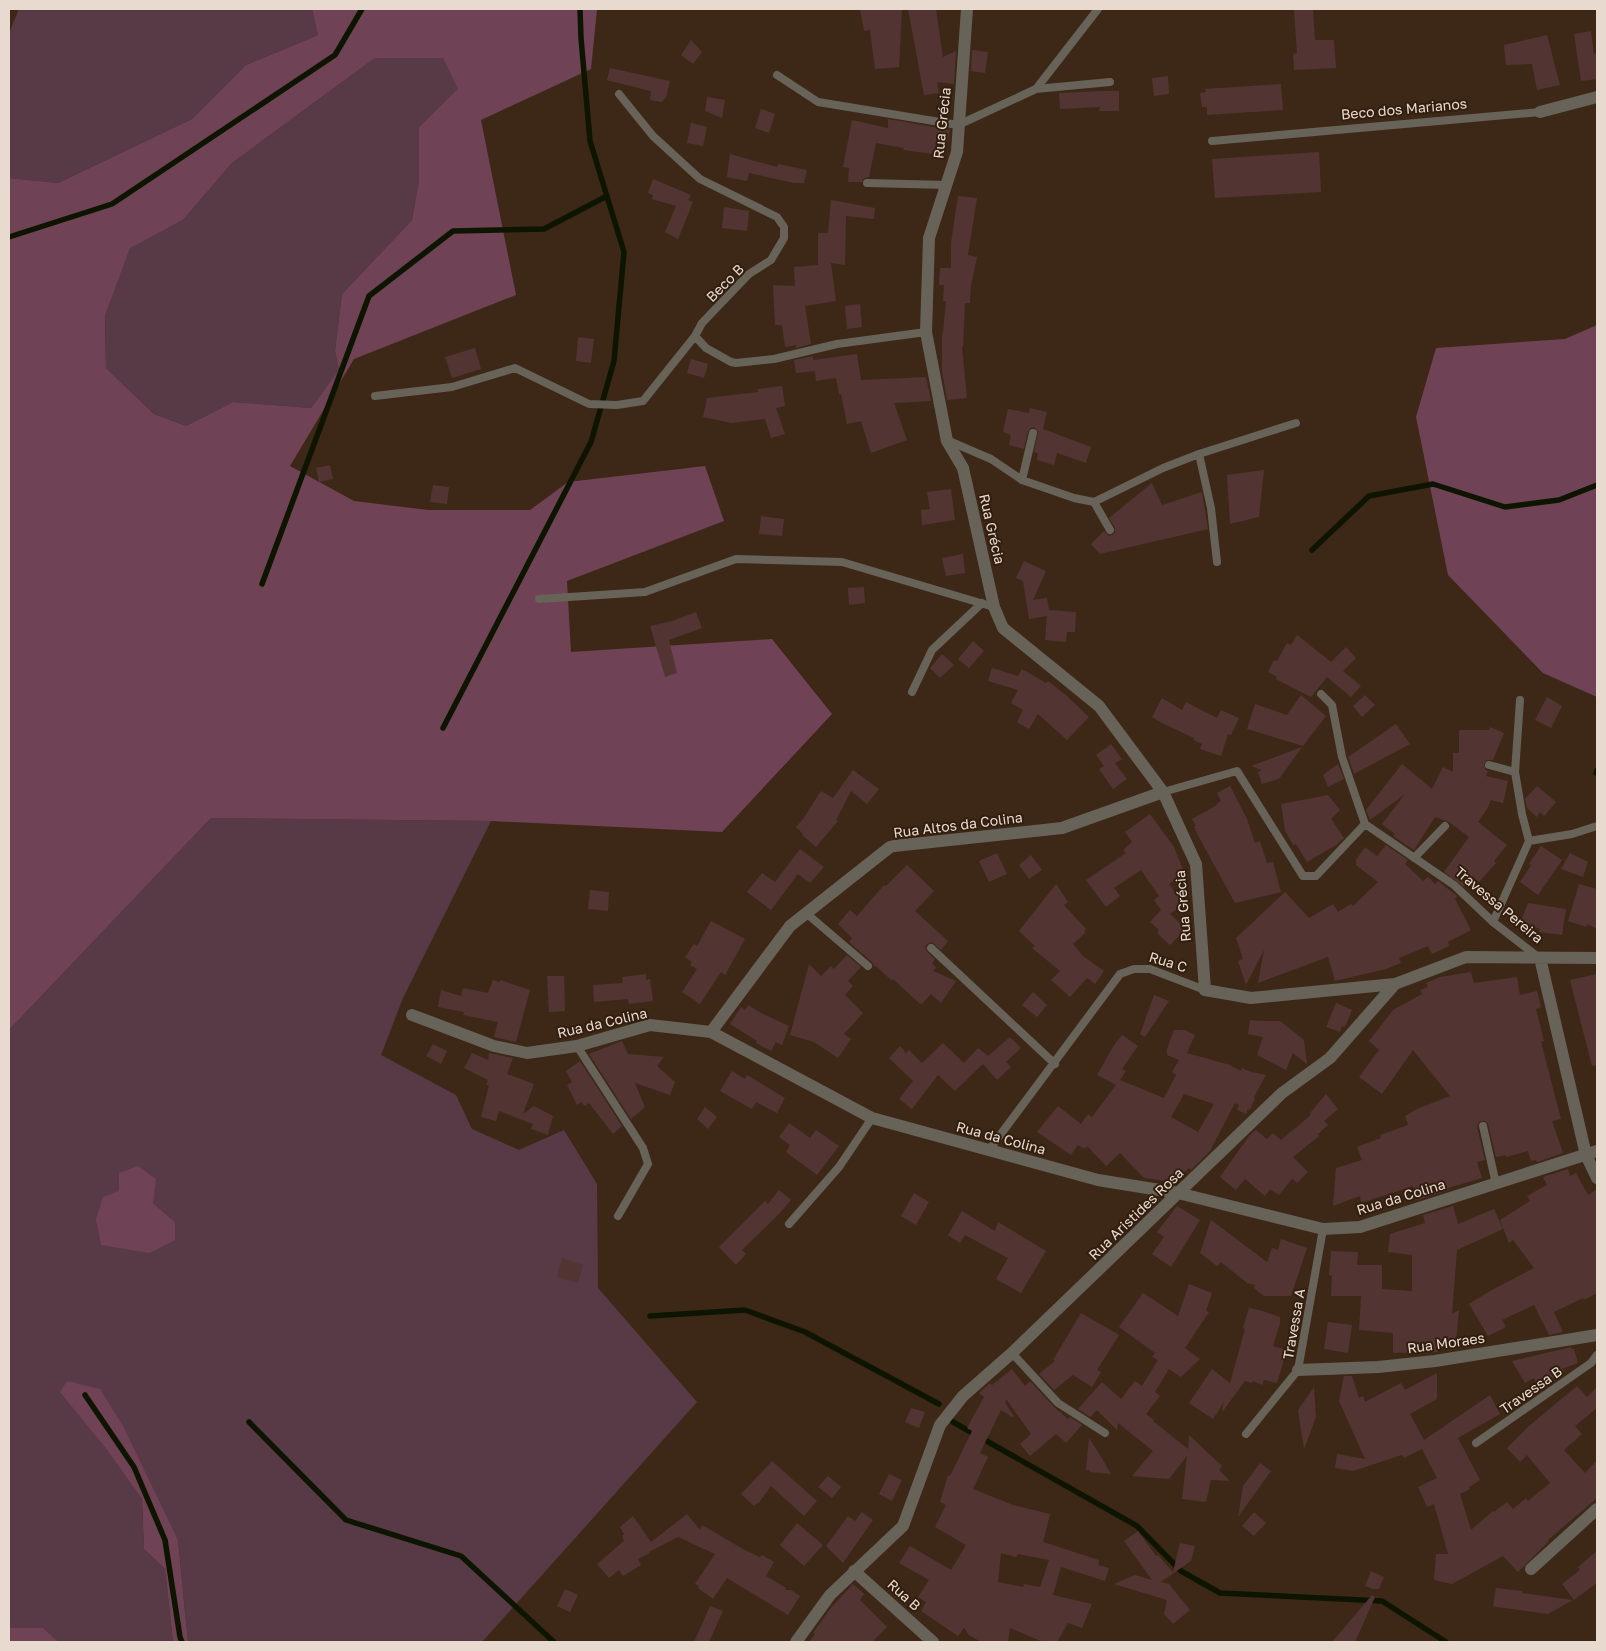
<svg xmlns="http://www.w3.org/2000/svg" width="1606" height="1651" font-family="'Golos Text',sans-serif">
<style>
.green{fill:#573a46;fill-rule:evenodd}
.forest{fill:#6f4256;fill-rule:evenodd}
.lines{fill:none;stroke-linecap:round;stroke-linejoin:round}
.stream{stroke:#0d1500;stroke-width:5.5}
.building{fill:#523533;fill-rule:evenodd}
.service{stroke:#676358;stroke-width:8}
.minor{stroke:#676358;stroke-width:12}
.labels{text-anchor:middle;stroke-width:4;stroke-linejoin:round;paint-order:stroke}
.street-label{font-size:14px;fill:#e9dad0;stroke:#321e0e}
</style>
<rect width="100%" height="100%" fill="#3d2817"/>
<path class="green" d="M19,9H312L318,35L246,65L192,119L58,183L9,178V33Z
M375,58H443L459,89L419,127V180L412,220L342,294L335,351L339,371L311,408L233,402L186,426L154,414L106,368L105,316L130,247L183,220L232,163Z
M211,818L491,821L403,998L381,1055L456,1095L472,1129L519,1150L564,1130L597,1184L598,1288L697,1402L482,1642H188L178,1539L104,1446L142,1499L144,1549L165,1569L173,1642H59L43,1628H9V1030ZM138,1166L153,1203L175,1222L150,1253Z"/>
<path class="forest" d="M312,9H597L591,69L481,120L516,295L354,359L290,466L354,501L428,510H530L568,482L705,466L724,521L567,581L571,652L772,639L832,714L722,832L491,821L211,818L9,1030V178L58,183L192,119L246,65L318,35ZM375,58H443L458,89L419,127V180L412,220L342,294L335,351L339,370L311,408L233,402L186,426L154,414L106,368L105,316L130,248L183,220L232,163Z
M1597,325V697L1543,673L1448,575L1416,417L1436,348L1565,339Z
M138,1166L156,1179L153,1203L175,1222V1240L150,1253L101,1245L96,1219L103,1197L119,1191V1173Z
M67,1381L100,1389L123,1426L178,1540L188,1642H173L165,1569L144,1549L142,1499L104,1446L60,1392Z
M9,1628H43L59,1642H9Z"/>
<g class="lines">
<path class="stream" d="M9,237L112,204L335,55L362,9
M1312,550L1369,496L1433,484L1505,507L1559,500L1597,485
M262,584L369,296L453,231L544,229L607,196
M443,728L591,442L614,361L624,252L590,141L581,38L580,9
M1596,773L1597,770
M650,1316L745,1310L805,1332L939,1404
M85,1395L134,1467L165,1540L180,1637L182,1642
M249,1422L346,1520L461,1556L554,1642
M953,1422L1137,1526L1181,1571L1220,1593L1382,1601L1446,1642"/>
</g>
<path class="building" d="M860,9H902L899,67L875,69L870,30L864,31Z
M908,9H936L943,57L956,51L954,84L937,82L939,93L924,95Z
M1313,9L1315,40H1334L1336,68L1294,70L1293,54L1297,53L1294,10Z
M1591,31L1594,54L1597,53V79L1581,81L1574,34Z
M1547,35L1560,85L1537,90L1532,64L1506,65L1504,45Z
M691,40L702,52L693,64L681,55Z
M972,50L988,52L985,73L971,71Z
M610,68L670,81L666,97L662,102L650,100L651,91L607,80Z
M1168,76L1169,94L1154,96L1152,78Z
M1281,84L1283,110L1207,115V107H1202L1200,93L1206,92L1205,89Z
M1101,91H1119V111H1099L1100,107L1060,109L1059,93Z
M707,97L725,100L722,118L705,111Z
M761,109L775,114L769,133L755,128Z
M888,119L950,130L946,146H943L941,155L903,150L904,148L876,143L869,177L864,178L862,182H848L849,168L843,167L852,120L888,128Z
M691,123L707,127L703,146L687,143Z
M1319,152L1321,192L1215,198L1212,159Z
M730,154L777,167L778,164L807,170L804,183H794L749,173L747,181L727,177Z
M653,179L691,195L688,200L693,202L685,222L683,221L685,222L678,239L665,232L676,206L652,199L653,195L648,193Z
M958,196L977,198L968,255L977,257L971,286L970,303H965L963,347H962L967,398L947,400L942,370V333H943L946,301H943L944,285H939L940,268H951V243Z
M831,200L875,208L874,219L846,216L845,265L831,263L836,301L805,306L811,344L796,348V345L785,347L782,325H775L773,285L795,286L794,267L818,265V233H828Z
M724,207L749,211L747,231L722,228Z
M860,304L862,327L847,329L845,306Z
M578,337L594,339L591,363L576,361Z
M475,348L481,369L452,378L445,357Z
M857,354L861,380L926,377L931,401L894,403L907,440L871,453L861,421L847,424L841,394H839L836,378L816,381L815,371L796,373L794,360L813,356V360Z
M691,359L708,364L704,378L687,373Z
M782,386L785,406L776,408L785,434L771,438L765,419L731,423L703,417L707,398L758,392V389Z
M1030,408L1047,412L1043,429L1091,447L1086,463L1057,453L1054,465L1037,460L1038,453L1034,452L1038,432L1034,427L1031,428L1028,431L1024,449L1009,445L1011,435L1003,432L1008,409L1029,413Z
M330,465L333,479L319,482L316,468Z
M1264,470L1259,517L1230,524L1227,475Z
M1152,483L1162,505L1202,492L1208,529L1100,554L1091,544L1104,531L1109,536L1115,533V528L1109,518Z
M433,485L449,487L447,504L430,502Z
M951,489L955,520L922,525L921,510L930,509L927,492Z
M761,516L784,519L782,536L759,534Z
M963,554L965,573L946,576L942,558Z
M1024,561L1046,571L1033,600L1047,598L1049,610L1076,612L1075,632H1067L1066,642L1045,640L1047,616L1029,619L1023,581L1016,578Z
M864,587L865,603L849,605L848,588Z
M696,612L702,628L669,640L677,673L665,677L650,626L672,621Z
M1297,635L1331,662L1346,647L1356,658L1343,671L1361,686L1351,697L1327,677L1311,697L1276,679L1277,677L1268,672L1274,660L1277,661L1287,643L1291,645Z
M973,641L984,651L969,668L958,659Z
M942,654L954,665L940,678L930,668Z
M992,668L1018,676L1022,669L1046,683L1048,681L1067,696L1089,717L1067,740L1038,714L1029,729L1017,722L1023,710L1011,703L1018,690L988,681Z
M1301,695L1326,716L1303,746L1247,729L1255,704L1287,715Z
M1365,695L1375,705L1362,717L1353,706Z
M1547,697L1562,706L1551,728L1535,720Z
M1162,698L1182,710L1186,702L1217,718L1221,710L1239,718L1231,735L1228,734L1221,756L1200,749L1202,744L1194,740V738L1162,723L1152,717Z
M1396,724L1410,744L1354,774L1348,757Z
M1490,727L1504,733L1493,760H1487L1484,763L1485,769L1488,771L1486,776L1508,781L1503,803L1491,800L1487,809L1478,822L1507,845L1494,861L1496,863L1479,882L1472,876L1464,887L1444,872L1469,837L1449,822L1435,817L1414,850L1393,836L1395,834L1382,824L1405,794L1370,820L1366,810L1402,764L1432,789L1443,767L1453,772V753H1459V730H1489Z
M1111,744L1122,759L1115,763L1127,779L1113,789L1099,769L1104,766L1096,755Z
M1302,747L1279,779L1262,784L1258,772L1262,770L1251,766Z
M1338,764L1344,779L1328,787L1323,775Z
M853,770L879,789L867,804L851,791L836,820L838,821L816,847L802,835L803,834L796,827L803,819L821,791L833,798Z
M1230,786L1247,819L1255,843L1260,841L1267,863L1273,862L1281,892L1235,903L1195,830H1196L1194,827L1196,826L1192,819L1217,805L1216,804L1221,801L1217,793Z
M1537,786L1556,802L1544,816L1540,812L1537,817L1527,808L1525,799Z
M1328,795L1340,810L1331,819L1344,838L1336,845L1307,862L1296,844L1293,845L1285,830L1281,804Z
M1150,814L1174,847L1184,872L1169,884L1184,904L1170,914L1186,929L1170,945L1157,933L1159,930L1150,922L1161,910L1154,900L1159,896L1141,870L1114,888L1120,896L1106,907L1086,880L1126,853L1123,850L1132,842L1125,832Z
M1386,845L1408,860L1405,864L1423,881L1428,877L1435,884L1438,881L1457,896L1455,899L1471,930L1448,942L1449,946L1432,954L1428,946L1399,958L1401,963L1386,969L1335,981L1328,957L1258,983L1264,950L1246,985L1238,961L1243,959L1236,938L1285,892L1309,918L1333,904L1338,912L1351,904L1353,906L1378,882L1356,865V860L1365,847L1377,856Z
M1541,846L1562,860L1538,895L1520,882L1531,865L1529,864Z
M800,849L824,867L810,883L798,874L771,910L747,892L762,873L775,882Z
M997,853L1007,874L989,882L979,861Z
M1570,853L1588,862L1583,877L1561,869Z
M1031,855L1042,870L1029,879L1019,865Z
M907,865L934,891L915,911L948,941L941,950L932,942L927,944L925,947L927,952L935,959L932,964L936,967L933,971L956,981L941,1003L931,994L922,1004L919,1003L893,979L892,981L876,966L875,967L872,962L849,942L852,938L838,924L850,910L857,916L884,885L886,886Z
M1056,884L1068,902L1064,905L1086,929L1084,931L1086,932L1073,944L1083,956L1104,971L1095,984L1087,978L1070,997L1051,980L1060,971L1032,948L1035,946L1019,931Z
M1579,884L1597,889V929L1587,924L1586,927L1568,921Z
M590,890L609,892L608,911L588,909Z
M1528,903L1566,909L1562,935L1539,932L1540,929L1521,921Z
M711,921L745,939L725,975L721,972L700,1004L682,992L697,969L690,965L692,962L685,957L694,944L697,946Z
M847,955L861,967L848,981L853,986L845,995L863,1013L844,1034L851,1039L838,1058L814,1042L790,1035L809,964L821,976L831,966L834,969Z
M1471,972L1474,983L1517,977L1520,995L1537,991L1541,1007L1536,1009L1544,1041L1541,1042L1561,1119L1552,1121L1563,1153L1537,1162L1536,1160L1531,1161L1528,1151L1506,1157V1155L1496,1157L1488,1124L1485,1121H1481L1479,1122L1477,1127L1485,1160L1477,1162L1482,1178L1448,1188L1449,1190L1417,1200L1413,1186L1361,1203L1360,1196L1333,1206L1336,1168L1362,1160L1357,1147L1381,1138L1380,1135L1408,1125L1405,1116L1417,1109L1450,1096L1413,1050L1382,1094L1359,1077L1379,1050L1369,1041L1393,1010L1422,994L1420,990L1428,987L1426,983L1440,977Z
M646,974V980L650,979L653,1001L629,1004L628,999L594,1002L593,985L623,983L622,977Z
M1597,974V1065L1592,1066L1570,980Z
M547,976H564L565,1011L549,1012Z
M493,980L500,982V980L530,990L516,1042L494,1037L498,1022L463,1015L464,1012L438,1007L441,990L461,996L463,988L488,993Z
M1033,992L1047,1005L1037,1017L1022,1005Z
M1154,995L1169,1001L1145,1037L1140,1034Z
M1336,1003L1352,1010L1345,1027L1342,1026L1340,1032L1326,1027Z
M748,1005L763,1014L789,1026L782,1045L776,1042L771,1051L756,1043L757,1041L730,1024L741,1007L745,1010Z
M1250,1020L1260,1021H1280L1304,1040L1307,1064L1293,1053L1286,1070L1257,1055L1263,1037L1248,1034Z
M1174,1030H1185L1195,1035L1187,1053L1230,1065L1241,1071L1242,1068L1251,1072L1266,1075L1254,1097L1255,1098L1250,1110L1248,1109L1246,1114L1237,1110L1239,1105L1235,1103L1210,1151L1191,1170L1189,1168L1173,1182L1144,1178L1120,1153L1106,1166L1087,1146L1085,1149L1078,1145L1071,1155L1037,1132L1058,1106L1081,1124L1088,1114L1092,1117L1116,1085L1097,1075L1114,1045L1122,1035L1138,1046L1122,1069L1126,1071L1120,1080L1164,1098L1176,1075L1172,1072L1179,1060L1167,1055V1049ZM1184,1094L1214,1104L1198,1132L1171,1117Z
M1010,1037L1021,1048L1006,1062L1011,1067L997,1080L983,1064L955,1091L938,1075L912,1109L899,1099L913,1081L889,1058L900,1046L906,1053L909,1050L922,1063L943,1043L964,1063L978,1048L988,1056Z
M622,1041L628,1054L664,1057L657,1066L675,1082L670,1095L635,1083L645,1107L631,1119L589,1054Z
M433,1044L447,1051L441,1064L426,1056Z
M472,1053L488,1060L489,1053L513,1058L507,1074L534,1084L523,1114L534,1106L553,1116L548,1135L531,1129L533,1124L499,1111L496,1121L481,1117L489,1085H486L488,1080L464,1068Z
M580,1061L622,1126L613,1134L589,1103L585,1106L581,1102L577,1105L567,1085L572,1082L566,1071Z
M732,1071L745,1079L747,1075L785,1098L777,1113L756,1102L752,1109L720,1091Z
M1326,1094L1338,1109L1324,1121L1328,1125L1318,1134L1319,1136L1293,1157L1308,1172L1297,1183L1292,1179L1279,1195L1270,1189L1265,1196L1245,1179L1236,1190L1220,1177L1249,1136L1256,1130L1267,1139L1273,1133L1281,1140L1311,1115L1310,1113Z
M705,1107L717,1117L708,1129L697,1119Z
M789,1123L810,1138L816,1130L839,1146L817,1175L786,1152L790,1145L779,1137Z
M1568,1169L1570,1176L1576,1173L1588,1195L1597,1189V1293L1584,1300L1583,1298L1554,1312L1563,1332L1549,1335L1534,1305L1502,1320L1506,1327L1488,1336L1469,1304L1490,1291L1534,1268L1513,1240L1509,1243L1500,1220L1530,1201L1527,1196L1547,1185L1543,1177Z
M779,1190L791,1200L779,1214L742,1250L746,1254L736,1265L719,1247L765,1201L768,1204Z
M914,1193L929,1202L916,1225L901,1216Z
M1177,1206L1200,1220L1171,1267L1152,1254L1164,1237L1157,1232Z
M1453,1206L1458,1224L1494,1209L1503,1229L1457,1250L1452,1314L1459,1310L1456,1341L1443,1339L1445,1342L1438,1341V1352L1393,1353V1333L1359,1330L1361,1296H1331L1332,1276L1329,1275L1331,1251L1358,1252L1357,1265H1382V1289L1412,1291V1255L1388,1252L1390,1234L1425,1223L1423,1215Z
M962,1211L995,1231L998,1222L1046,1251L1021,1293L996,1279L1008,1258L965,1235L960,1243L948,1235Z
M1211,1220L1267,1262L1272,1248L1278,1250L1281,1239L1307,1248L1291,1296H1264L1254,1288L1255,1285L1247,1283L1221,1262L1217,1266L1200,1253Z
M562,1258L583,1265L578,1283L557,1277Z
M1189,1284L1212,1293L1206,1311L1209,1312L1185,1348L1200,1359L1181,1377L1169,1369L1155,1392L1160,1396L1146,1414L1154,1420L1153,1421L1188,1449L1189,1435L1222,1466L1219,1470L1230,1481L1211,1480L1206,1502L1182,1499L1187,1456L1169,1479L1132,1476L1153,1451L1118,1423L1117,1430L1097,1410L1090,1417L1078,1409L1102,1382L1121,1399L1135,1381L1142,1386L1158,1360L1152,1357L1155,1353L1119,1327L1143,1293L1178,1316Z
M1249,1308L1259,1310L1280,1317V1323L1273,1346L1287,1350L1277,1383L1264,1380L1262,1385L1253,1381L1252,1383L1245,1381L1223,1411L1222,1410L1224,1402L1213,1419L1189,1403L1212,1369L1230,1383L1245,1329L1243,1328Z
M1081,1313L1119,1335L1097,1370L1101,1372L1092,1387L1073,1375L1054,1390L1039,1374L1055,1361L1053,1360Z
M1328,1322L1352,1325L1348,1353L1324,1349Z
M1571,1347L1572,1349H1574L1578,1363L1562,1369L1565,1371L1538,1387L1534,1378L1525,1383L1512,1361Z
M1012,1369L1025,1386L1030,1381L1055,1408L1068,1419L1070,1417L1082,1425L1066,1443L1056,1434L1030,1456L1020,1444L1031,1434L1006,1399L1005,1403L1014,1416L1012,1417L1001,1410L980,1453L988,1457L973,1489L1013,1505L1050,1514L1043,1542L1099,1560L1098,1565L1109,1568L1105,1581L1061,1567L1053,1595L1092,1604L1082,1628L1068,1623L1057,1642H1043L1010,1628L1008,1642H981L969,1635L964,1628L958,1636L921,1611L926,1602L918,1597L929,1580L899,1563L910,1546L951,1570L966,1545L935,1527L946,1505L940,1502L948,1475L950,1476L972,1431L967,1428L984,1397L979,1393L990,1383L992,1385ZM1001,1553L1016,1557L1018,1554L1049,1560L1040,1587L1024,1584L1023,1587L998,1582Z
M1437,1373V1399L1410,1414L1424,1440L1490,1395L1500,1414L1458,1438L1480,1480L1469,1487L1470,1489L1460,1494L1471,1530L1493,1511L1494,1512L1507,1502L1513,1509L1526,1498L1528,1501L1550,1483L1527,1455L1520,1462L1507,1448L1529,1426L1577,1386L1587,1397L1597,1387V1408L1575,1426L1582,1434L1564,1450L1585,1473L1597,1460V1498L1548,1540L1549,1541L1518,1572L1503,1556L1452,1584L1434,1580L1436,1554H1448L1434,1504L1427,1507L1418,1487L1437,1478L1422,1449L1404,1458L1402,1455L1353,1471L1335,1468L1337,1454L1365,1459L1339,1401L1344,1376H1352L1359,1398L1363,1396L1365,1402L1401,1383L1405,1390Z
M1314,1387L1316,1417L1304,1449L1298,1410Z
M911,1408L925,1412L919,1428L905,1422Z
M1089,1438L1103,1460L1111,1474L1090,1472V1470H1086Z
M772,1461L817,1501L804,1516L771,1486L758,1504L757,1503L754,1506L741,1494Z
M1260,1463L1271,1471L1238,1517L1243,1486Z
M889,1474L902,1480L892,1501L879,1494Z
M828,1476L841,1487L832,1498L818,1487Z
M862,1512L873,1520L843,1563L826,1546L848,1516L855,1521Z
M1254,1512L1266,1523L1254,1536L1242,1526Z
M687,1514L700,1530L702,1525L743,1549L760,1557L762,1555L774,1562L766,1576L786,1588L785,1590H791L800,1596L788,1615L727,1578L713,1599L698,1588L699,1586L695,1584L715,1554L678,1537L649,1552L650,1553L638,1559L641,1565L623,1576L619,1570L609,1578L597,1564L624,1541L622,1536L624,1534L620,1527L633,1516L651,1542Z
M797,1523L823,1545L804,1566L780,1545Z
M1138,1531L1156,1556L1158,1555L1173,1572L1180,1543L1195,1546L1191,1561L1161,1582L1169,1584L1190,1610L1173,1624L1164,1614L1167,1600L1114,1584L1135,1575L1152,1580L1124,1541Z
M1597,1551V1583L1574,1600L1562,1584L1580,1570L1578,1567Z
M1371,1571L1384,1577L1379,1589H1373L1365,1586Z
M853,1584L864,1594L860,1600L887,1627L872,1642H809L815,1634L813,1633L830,1609Z
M1496,1588L1522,1591V1593L1573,1600L1548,1614L1497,1607L1493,1606Z
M565,1589L578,1595L570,1612L557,1606Z
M1372,1595L1375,1597L1355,1642H1332Z
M710,1606L723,1611L709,1642H694Z"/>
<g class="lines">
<path class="service" d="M777,75L818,102L958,125L1036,89L1098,9
M1036,89L1110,82
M619,94L653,136L700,179L777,217L784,227V238L771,260L749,274L702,323L695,336L706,348L731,362L736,363L774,359L837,344L926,332
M1212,141L1540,112
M867,183L947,185
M375,396L452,387L515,368L589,404L617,405L643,401L695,336
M949,441L991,459L1022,480L1074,498L1094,502L1163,468L1199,454L1296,423
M1199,454L1211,508L1217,562
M1022,480L1033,433
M1094,502L1110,530
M539,599L645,592L736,559L842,562L994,607
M912,692L932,650L982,603
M1321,694L1332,705L1342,757L1365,824L1454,885L1493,922L1538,957
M1489,765L1515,772
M1163,792L1237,771L1303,876H1316L1365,824
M1529,841L1572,834L1597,826
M1414,858L1445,826
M806,913L868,966
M1493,922L1529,841L1522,814L1515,772L1520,700
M931,948L1055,1064
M577,1046L643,1148L648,1164L618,1216
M1483,1126L1496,1184
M989,1150L1120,974L1134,969H1150L1205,990
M789,1224L839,1167L872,1118
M1012,1353L1058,1403L1105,1433
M1246,1434L1298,1370L1323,1229
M1476,1443L1591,1363L1597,1355"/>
<path class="minor" d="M967,9L957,152L929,238L926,332L947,441L963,468L994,607L1003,628L1099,706L1163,792L1196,864L1205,990L1251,998L1395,984
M1540,112L1597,97
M1540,958L1586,1155L1597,1178
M412,1015L494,1046L527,1053L577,1046L650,1025L711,1032L872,1118L1098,1180L1178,1193L1323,1229L1360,1227L1597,1151
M711,1032L790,926L890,847L894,846L1062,828L1163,792
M1298,1370L1378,1367L1435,1361L1597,1335
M1531,1569L1597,1509
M854,1571L933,1642
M796,1642L830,1595L903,1526L940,1425L963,1396L1012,1353L1282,1093L1330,1058L1395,984L1466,957L1597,958"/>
</g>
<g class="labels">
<g class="street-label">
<text transform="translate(1404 109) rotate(-5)" y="5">Beco dos Marianos</text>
<text transform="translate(942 123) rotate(-84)" y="5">Rua Grécia</text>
<text transform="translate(725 283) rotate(-45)" y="5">Beco B</text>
<text transform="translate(992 529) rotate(77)" y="5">Rua Grécia</text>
<text transform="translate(958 825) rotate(-7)" y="5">Rua Altos da Colina</text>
<text transform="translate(1499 905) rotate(40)" y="5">Travessa Pereira</text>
<text transform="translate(1183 906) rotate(-95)" y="5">Rua Grécia</text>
<text transform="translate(1168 962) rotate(17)" y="5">Rua C</text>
<text transform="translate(602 1023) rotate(-13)" y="5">Rua da Colina</text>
<text transform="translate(1001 1138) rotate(15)" y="5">Rua da Colina</text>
<text transform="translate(1401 1197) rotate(-17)" y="5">Rua da Colina</text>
<text transform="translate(1136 1214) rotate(-44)" y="5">Rua Aristides Rosa</text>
<text transform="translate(1294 1324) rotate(-80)" y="5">Travessa A</text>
<text transform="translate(1446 1343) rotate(-8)" y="5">Rua Moraes</text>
<text transform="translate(1531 1390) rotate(-35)" y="5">Travessa B</text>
<text transform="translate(904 1595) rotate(42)" y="5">Rua B</text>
</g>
</g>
<rect width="1606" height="1651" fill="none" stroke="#e9dad0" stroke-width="20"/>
</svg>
